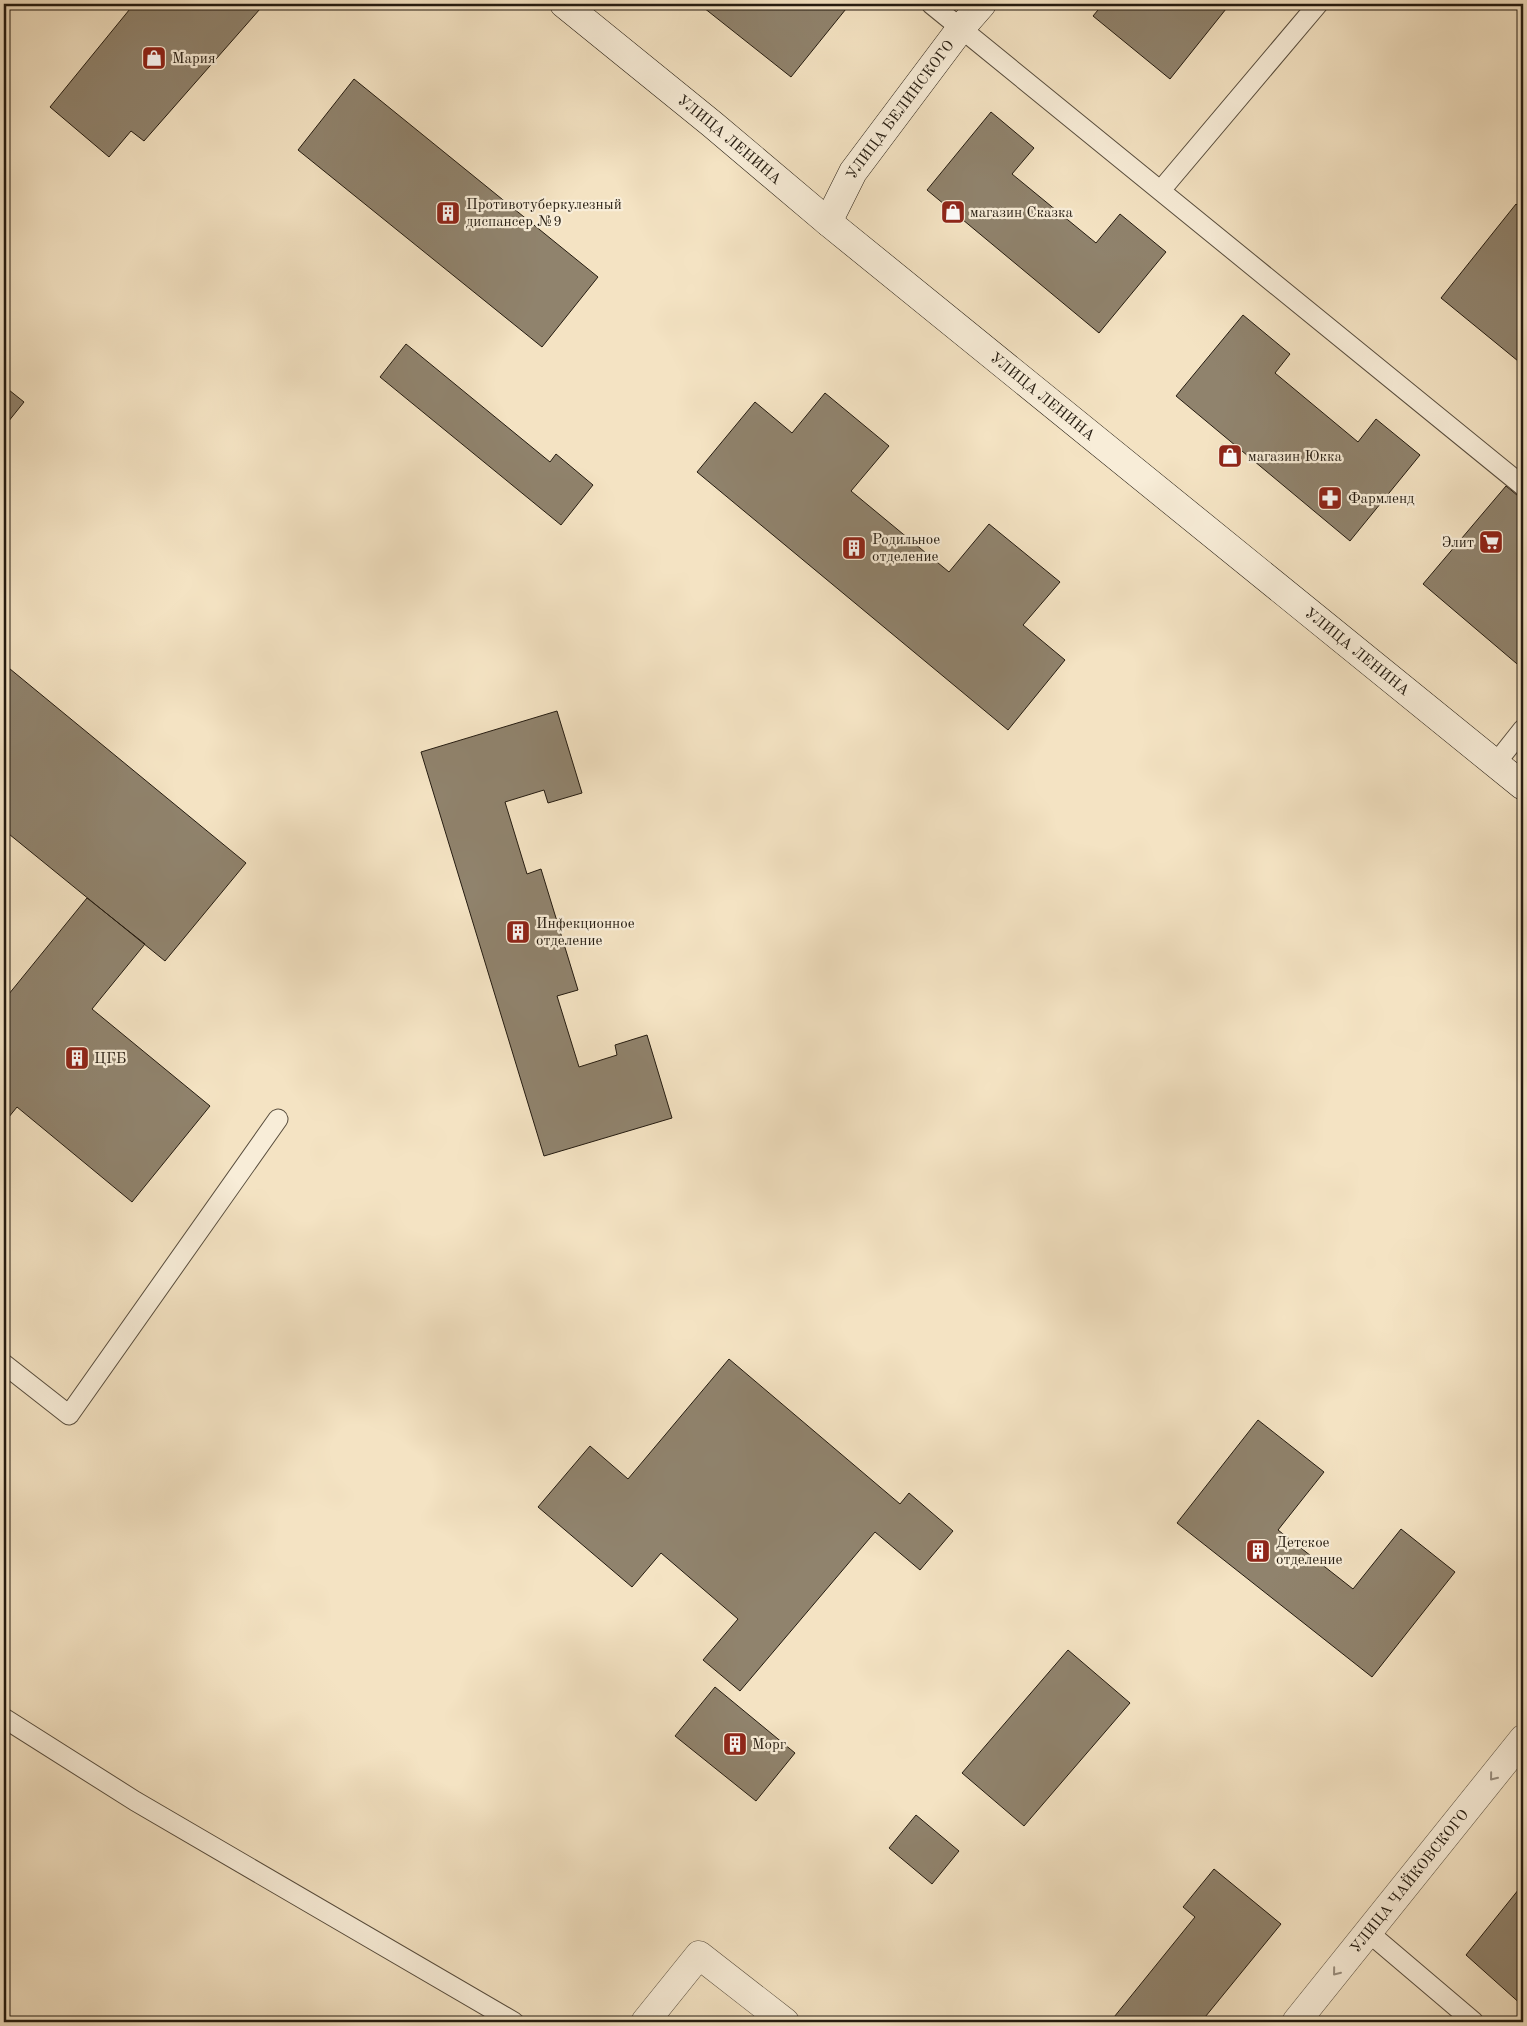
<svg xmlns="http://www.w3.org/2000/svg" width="1527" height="2026" font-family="'Old Standard TT',serif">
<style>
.building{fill:#90836d;stroke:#241b10}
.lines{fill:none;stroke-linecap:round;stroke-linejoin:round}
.lane-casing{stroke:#584d3d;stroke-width:21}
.street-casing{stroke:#584d3d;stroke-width:29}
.secondary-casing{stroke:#241b10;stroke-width:29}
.lane{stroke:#f8edd8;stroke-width:19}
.street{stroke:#f8edd8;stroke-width:28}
.secondary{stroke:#f8edd8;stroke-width:28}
.oneway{stroke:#998e7e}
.labels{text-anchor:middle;stroke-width:4.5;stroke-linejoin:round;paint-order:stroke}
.poi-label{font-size:15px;fill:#241b10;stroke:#f8edd8;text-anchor:start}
.street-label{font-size:15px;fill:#241b10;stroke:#f8edd8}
</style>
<rect width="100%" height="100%" fill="#f4e3c3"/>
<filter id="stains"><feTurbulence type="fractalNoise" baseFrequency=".004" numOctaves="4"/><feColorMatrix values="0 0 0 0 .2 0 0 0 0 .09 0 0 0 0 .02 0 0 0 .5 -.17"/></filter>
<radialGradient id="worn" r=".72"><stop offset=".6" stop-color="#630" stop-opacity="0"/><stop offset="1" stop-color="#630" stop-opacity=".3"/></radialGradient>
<path class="building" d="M134,4H277L260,9L144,141L131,131L109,157L50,107Z
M699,4H850L791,77Z
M1103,4H1230L1170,79L1093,16Z
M354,79L598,277L542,347L298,150Z
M991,112L1034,148L1012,174L1096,243L1120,214L1166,252L1099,333L927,190Z
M1516,204L1523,210V354L1518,361L1441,298Z
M1243,315L1290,354L1275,373L1358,442L1376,419L1420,455L1350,541L1176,396Z
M406,344L550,462L556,454L593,485L561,525L380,377Z
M4,386L24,402L4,427Z
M825,393L889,446L851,491L949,572L989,524L1060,582L1023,625L1065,660L1008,730L697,472L755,402L792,433Z
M1506,486L1523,500V669L1423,584Z
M4,664L246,863L165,961L4,830Z
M557,711L582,793L548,803L544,790L505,802L527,874L541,869L578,990L557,996L579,1067L617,1055L615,1045L647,1035L672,1118L544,1156L421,752Z
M87,898L145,944L92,1009L210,1106L132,1202L17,1107L4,1123V1000Z
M729,1359L900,1504L909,1493L953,1531L920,1570L875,1532L740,1691L703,1660L738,1619L661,1553L632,1587L538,1507L590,1446L628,1479Z
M1258,1420L1324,1472L1278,1530L1353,1589L1401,1529L1455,1572L1372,1677L1177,1523Z
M1068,1650L1130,1703L1024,1826L962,1773Z
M715,1687L795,1753L756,1801L675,1736Z
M916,1815L959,1851L932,1884L889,1848Z
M1214,1869L1281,1924L1201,2022H1110L1195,1917L1183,1907Z
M1523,1884V2006L1466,1955Z"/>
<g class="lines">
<defs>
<path id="lane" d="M931,4L1523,486
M1161,190L1318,4
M1496,763L1523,729
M4,1364L69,1415L278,1119
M4,1718L135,1801L514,2022
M1368,1932L1474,2022"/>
<g id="street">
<path d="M645,2022L699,1955L785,2022"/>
<path id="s1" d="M1296,2022L1523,1739"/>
</g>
<g id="secondary">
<path id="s2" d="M564,4L712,124L828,222L1523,786"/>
<path id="s3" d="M828,222L853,172L961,28L982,4"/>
</g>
</defs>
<use href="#lane" class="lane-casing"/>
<use href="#street" class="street-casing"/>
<use href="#secondary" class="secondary-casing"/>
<use href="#lane" class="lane"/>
<use href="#street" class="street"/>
<use href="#secondary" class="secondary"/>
</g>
<defs><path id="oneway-chevron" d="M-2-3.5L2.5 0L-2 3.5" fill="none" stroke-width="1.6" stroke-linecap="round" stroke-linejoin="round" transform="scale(1.25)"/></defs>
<g class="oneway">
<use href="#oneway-chevron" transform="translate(1493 1777) rotate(129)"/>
<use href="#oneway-chevron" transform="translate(1336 1972) rotate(129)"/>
</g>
<defs>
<symbol id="shop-square" viewBox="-11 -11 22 22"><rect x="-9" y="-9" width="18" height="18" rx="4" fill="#8f2418" stroke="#f8edd8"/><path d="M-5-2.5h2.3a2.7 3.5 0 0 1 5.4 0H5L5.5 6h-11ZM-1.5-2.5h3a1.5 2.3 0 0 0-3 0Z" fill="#fff"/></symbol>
<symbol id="building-square" viewBox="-11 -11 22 22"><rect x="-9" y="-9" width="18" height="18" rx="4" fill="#8f2418" stroke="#f8edd8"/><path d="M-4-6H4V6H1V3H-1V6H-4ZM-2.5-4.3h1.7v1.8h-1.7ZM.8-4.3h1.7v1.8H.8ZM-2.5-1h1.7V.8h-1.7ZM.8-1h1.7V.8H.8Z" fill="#fff"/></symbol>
<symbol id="pharmacy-square" viewBox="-11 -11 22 22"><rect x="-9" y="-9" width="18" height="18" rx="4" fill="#8f2418" stroke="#f8edd8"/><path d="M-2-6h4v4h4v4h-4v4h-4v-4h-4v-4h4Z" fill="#fff"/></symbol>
<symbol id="supermarket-square" viewBox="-11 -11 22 22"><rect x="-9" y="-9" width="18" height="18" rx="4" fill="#8f2418" stroke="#f8edd8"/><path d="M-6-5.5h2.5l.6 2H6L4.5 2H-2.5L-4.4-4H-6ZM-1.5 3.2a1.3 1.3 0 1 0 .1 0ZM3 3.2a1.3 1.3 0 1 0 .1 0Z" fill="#fff"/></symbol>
</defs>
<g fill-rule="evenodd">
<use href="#shop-square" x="140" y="44" width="28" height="28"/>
<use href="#shop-square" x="939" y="198" width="28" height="28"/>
<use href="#building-square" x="434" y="199" width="28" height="28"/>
<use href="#shop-square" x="1216" y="442" width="28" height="28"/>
<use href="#pharmacy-square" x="1316" y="484" width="28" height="28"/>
<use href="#supermarket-square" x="1477" y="528" width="28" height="28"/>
<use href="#building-square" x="840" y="534" width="28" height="28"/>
<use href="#building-square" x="504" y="918" width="28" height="28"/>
<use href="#building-square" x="63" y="1044" width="28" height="28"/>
<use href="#building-square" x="1244" y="1537" width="28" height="28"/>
<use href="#building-square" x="721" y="1730" width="28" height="28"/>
</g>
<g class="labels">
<g class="poi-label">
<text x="172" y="63">Мария</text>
<text x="466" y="209">Противотуберкулезный<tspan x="466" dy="17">диспансер №9</tspan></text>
<text x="970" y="217">магазин Сказка</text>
<text x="1248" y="461">магазин Юкка</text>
<text x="1348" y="503">Фармленд</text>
<text x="872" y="544">Родильное<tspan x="872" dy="17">отделение</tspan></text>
<text x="1474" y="547" text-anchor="end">Элит</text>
<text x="536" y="928">Инфекционное<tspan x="536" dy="17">отделение</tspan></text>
<text x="94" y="1063">ЦГБ</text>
<text x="1276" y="1547">Детское<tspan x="1276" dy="17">отделение</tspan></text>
<text x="752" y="1749">Морг</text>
</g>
<g class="street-label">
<text dy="5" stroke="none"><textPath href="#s3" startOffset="134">УЛИЦА БЕЛИНСКОГО</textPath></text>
<text dy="5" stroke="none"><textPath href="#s2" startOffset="214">УЛИЦА ЛЕНИНА</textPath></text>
<text dy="5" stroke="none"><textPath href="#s2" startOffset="619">УЛИЦА ЛЕНИНА</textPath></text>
<text dy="5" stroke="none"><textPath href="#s2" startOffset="1024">УЛИЦА ЛЕНИНА</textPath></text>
<text dy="5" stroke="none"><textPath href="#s1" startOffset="181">УЛИЦА ЧАЙКОВСКОГО</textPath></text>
</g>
</g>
<rect width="1527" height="2026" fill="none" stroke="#f4e3c3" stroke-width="20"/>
<rect x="5" y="5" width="1517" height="2016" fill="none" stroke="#241b10" stroke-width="2.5"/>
<rect x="10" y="10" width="1507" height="2006" fill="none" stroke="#241b10"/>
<rect width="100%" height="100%" filter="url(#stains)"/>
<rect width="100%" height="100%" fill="url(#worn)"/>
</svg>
